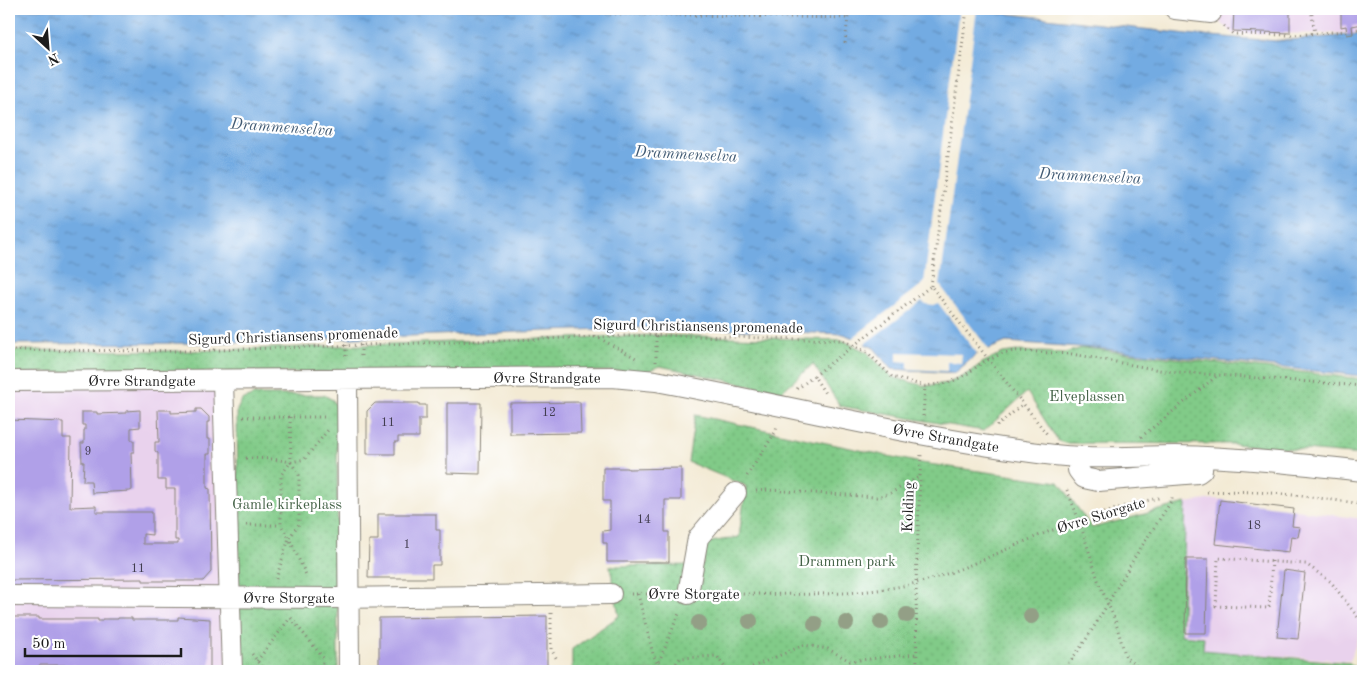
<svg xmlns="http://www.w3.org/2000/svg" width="1372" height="680" font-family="'Old Standard TT',serif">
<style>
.built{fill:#e9d2ed}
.park{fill:url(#park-dots);stroke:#4e7452}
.water{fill:url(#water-ripples);stroke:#48647f}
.pier{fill:#f3ead4}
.building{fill:#b0a0e8}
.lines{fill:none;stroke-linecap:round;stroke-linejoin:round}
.minor-casing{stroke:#888378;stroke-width:22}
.path{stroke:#888378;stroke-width:3;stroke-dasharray:1 4;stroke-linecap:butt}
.minor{stroke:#fff;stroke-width:20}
.path-bridge{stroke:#888378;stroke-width:3;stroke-dasharray:1 4;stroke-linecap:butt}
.tree{fill:#939f86}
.labels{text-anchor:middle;stroke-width:4.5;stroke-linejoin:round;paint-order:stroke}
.number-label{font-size:12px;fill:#413d4f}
.street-label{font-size:15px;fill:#1c1c1c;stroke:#fff}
.park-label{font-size:15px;fill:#446247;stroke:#fff}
.water-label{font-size:16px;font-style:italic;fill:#435c75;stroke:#fff}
</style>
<defs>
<pattern id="park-dots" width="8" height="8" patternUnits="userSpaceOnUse" patternTransform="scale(1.25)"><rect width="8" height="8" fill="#81cb88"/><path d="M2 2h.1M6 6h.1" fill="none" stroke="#6fae75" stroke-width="1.8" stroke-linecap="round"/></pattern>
<pattern id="water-ripples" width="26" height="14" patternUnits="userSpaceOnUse" patternTransform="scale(1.25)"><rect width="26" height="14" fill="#73abe2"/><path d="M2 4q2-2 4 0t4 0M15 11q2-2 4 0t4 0" fill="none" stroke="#5e8ab6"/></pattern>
</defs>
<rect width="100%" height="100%" fill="#fff"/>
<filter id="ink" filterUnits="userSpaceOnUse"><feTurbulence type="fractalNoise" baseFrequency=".02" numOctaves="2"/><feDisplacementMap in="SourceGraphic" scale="10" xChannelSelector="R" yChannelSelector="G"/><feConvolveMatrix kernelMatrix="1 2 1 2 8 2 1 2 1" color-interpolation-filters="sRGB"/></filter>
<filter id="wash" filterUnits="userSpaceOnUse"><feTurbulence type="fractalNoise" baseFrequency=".0096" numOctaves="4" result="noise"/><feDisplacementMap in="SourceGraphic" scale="20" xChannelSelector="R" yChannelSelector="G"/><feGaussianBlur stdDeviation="1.12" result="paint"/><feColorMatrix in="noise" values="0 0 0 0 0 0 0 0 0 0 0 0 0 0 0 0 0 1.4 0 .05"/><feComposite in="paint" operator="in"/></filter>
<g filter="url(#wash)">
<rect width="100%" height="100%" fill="#f3ead4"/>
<path class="built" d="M1211,9H1363V33L1233,34L1211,13Z
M223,381L231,671H9V382Z
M1214,499L1363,519V623L1350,661L1203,650L1181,635L1186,503Z"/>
<path class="park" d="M656,335L842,340L867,352L892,377L925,386L948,383L964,376L982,363L1003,353L1017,351L1064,353L1083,348L1363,379V455L1234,444L1065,443L1058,441L1027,392L984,431L840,406L813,364L781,392L660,366L648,371L9,373V350L188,351Z
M254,395H324L333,400L337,408L338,671H240L237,410L242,400Z
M695,415L921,463L1059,482L1092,528L1186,503L1181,635L1204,637L1203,650L1350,663L1358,671H572V649L619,616L610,566L703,565L705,543L739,537L746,486L688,462Z"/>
<path class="water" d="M9,9H966L1197,35L1277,41L1363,34V376L1095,348L1006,342L977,354L955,373L892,369L874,348L844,334L660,327L213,343L9,344Z"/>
<path class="pier" d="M959,9H977L940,285L990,351L979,356L938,303L933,305L925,304L922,301L863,345L851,339L924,283Z
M897,352L962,354L961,363L947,362V371L908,369V362L897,361Z"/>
<g id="blocks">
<path class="building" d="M1234,9H1290V33L1233,31Z
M1341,9H1363V24L1352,26L1353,34L1347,35L1346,26L1341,27Z
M580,402L581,433L510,434V403Z
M375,403H419V405H426V419H419V437H398V442H395V454H367V411Z
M447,403H481L480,474L447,473Z
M196,409H201L209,417V422H207V439H210V454H207V488L210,489L211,572L203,581H143V579L9,580V420L63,422V438H71L70,507L96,506V512H152V535L143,534V544H178V540H175V489H166V480H158V453L155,451V442H159L158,410H171V413L196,412Z
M140,410V427L131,428V440H134V452H131L132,490L130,491L92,493L91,481H83L84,462H82L81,443H84V430H85V425H82V412H97V414L126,413V411Z
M603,468H628V469L681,468V500H665V532H669V562H607V543H603V531L610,530V501H603Z
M1220,500L1294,509L1292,526L1300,527L1298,537L1291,536L1289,552L1215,544Z
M378,514H436V530H440V565H432V578H368L369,540H378Z
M1186,559H1208L1206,633H1185Z
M1284,570L1305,573L1298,639L1277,637Z
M547,616V671H379V618Z
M9,617H39V619H98V621H102V619H118V618H132V620H178V617L210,619V671H75V665H39V670H9Z"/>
</g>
</g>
<g filter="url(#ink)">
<use href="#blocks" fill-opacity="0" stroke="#888378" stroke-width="1"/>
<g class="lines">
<defs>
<path id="minor" d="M1175,9L1211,13V9
M347,379L349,671
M9,381L612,377L656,381C786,405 915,438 1046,454C1089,460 1132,456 1175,456C1238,457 1301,464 1363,471
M223,381L232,671
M1078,457V470L1084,478L1098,481L1198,473L1202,470L1203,457
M688,594L698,538L736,493
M9,596L337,598L611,594"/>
</defs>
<use href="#minor" class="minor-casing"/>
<path class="path" d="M1311,9L1315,33
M575,13L848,18
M1224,26L1233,34L1293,35L1346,31
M1352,30L1363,28
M845,43L849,9
M931,286L967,9
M595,336L636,358
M346,345V359
M361,345V359
M9,350L188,351L656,335L842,340L867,352L892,377L925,386L948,383L964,376L982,363L1003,353L1017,351L1072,354L1165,371L1363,386
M656,362V335
M797,389L814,376L826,395
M1021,401L1047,434
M923,416L925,386
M243,417H327
M290,417L291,462L299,475V524L289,538L307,577
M997,426L1023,404
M1141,437L1218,375
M246,458L273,459L291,462L305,459L328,430
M747,476L776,431L777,426
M1067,490L1079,520L1099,583L1115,620L1126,658L1143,671
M756,491L768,490L876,497L889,494L919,477
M1207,492C1260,489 1311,497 1363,504
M246,525H281
M1272,561L1269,608L1216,606L1218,558L1306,564L1331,582L1363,624
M276,579L289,538L281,525V475L291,462
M631,594H670
M638,594L653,654L661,671
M708,594C776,593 850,599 916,583C957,573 994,554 1033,538C1074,521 1115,507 1159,498
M551,613V649L558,661
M291,618L325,660
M252,654L265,671
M257,661L290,618
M658,664L673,668
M316,671L325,660
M656,671L658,664L680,611
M676,671L673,668L680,658L717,656L727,671
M743,671L804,645L828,649L850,661L917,654
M917,671L916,583L921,454
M1062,671C1089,640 1104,609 1125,574C1139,549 1156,525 1172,500V496"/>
<use href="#minor" class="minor"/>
<path class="path-bridge" d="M814,376L931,286L1021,401"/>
</g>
<g class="tree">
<circle cx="907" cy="615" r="8"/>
<circle cx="1031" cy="616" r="8"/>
<circle cx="750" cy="621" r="8"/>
<circle cx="881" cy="622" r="8"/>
<circle cx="699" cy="623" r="8"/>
<circle cx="846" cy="623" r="8"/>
<circle cx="815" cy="624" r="8"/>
</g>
</g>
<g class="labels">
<g class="number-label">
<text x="549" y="416">12</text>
<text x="388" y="426">11</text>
<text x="88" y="455">9</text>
<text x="644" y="523">14</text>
<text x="1254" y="529">18</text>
<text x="407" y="548">1</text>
<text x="138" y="572">11</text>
</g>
<g class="street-label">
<text transform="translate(698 326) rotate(1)" y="5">Sigurd Christiansens promenade</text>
<text transform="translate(293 336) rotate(-2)" y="5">Sigurd Christiansens promenade</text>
<text x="547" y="383">Øvre Strandgate</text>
<text x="142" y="386">Øvre Strandgate</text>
<text transform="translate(946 438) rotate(10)" y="5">Øvre Strandgate</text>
<text transform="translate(908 507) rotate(-88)" y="5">Kolding</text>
<text transform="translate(1101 515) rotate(-17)" y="5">Øvre Storgate</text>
<text x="694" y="599">Øvre Storgate</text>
<text x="289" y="603">Øvre Storgate</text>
</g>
<g class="park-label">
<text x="1087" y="401">Elveplassen</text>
<text x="287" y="509">Gamle kirkeplass</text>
<text x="847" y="566">Drammen park</text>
</g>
<g class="water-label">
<text transform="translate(282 126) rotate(4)" y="6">Drammenselva</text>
<text transform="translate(686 153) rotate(3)" y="6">Drammenselva</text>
<text transform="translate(1090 175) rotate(3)" y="6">Drammenselva</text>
</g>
</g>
<rect width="1372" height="680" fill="none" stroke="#fff" stroke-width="30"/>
<g transform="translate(48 48) rotate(154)" stroke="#ffffff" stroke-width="4" paint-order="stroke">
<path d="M0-4L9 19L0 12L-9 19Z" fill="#1c1c1c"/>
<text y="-8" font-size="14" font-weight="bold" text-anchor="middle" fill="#1c1c1c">N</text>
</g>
<path d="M25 648v8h156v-8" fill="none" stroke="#1c1c1c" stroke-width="2.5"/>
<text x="32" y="648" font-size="15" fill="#1c1c1c" stroke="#ffffff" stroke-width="4" paint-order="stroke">50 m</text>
</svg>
